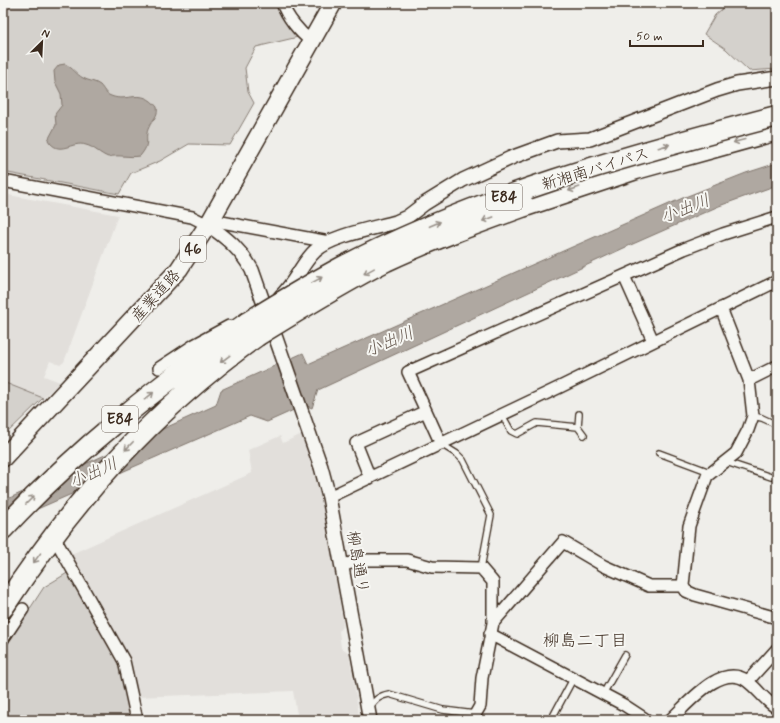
<svg xmlns="http://www.w3.org/2000/svg" width="780" height="723" font-family="Mynerve,'Klee One',sans-serif">
<style>
.built{fill:#e2dfdb}
.green{fill:#d4d1cc;stroke:#887e75}
.water{fill:#afa8a1;stroke:#81766d}
.lines{fill:none;stroke-linecap:round;stroke-linejoin:round}
.service-casing{stroke:#3b2a1e;stroke-width:8}
.minor-casing{stroke:#3b2a1e;stroke-width:14}
.tertiary-casing{stroke:#3b2a1e;stroke-width:16}
.primary-casing{stroke:#3b2a1e;stroke-width:20}
.motorway-casing{stroke:#3b2a1e;stroke-width:23}
.service{stroke:#f6f6f2;stroke-width:5.5}
.minor{stroke:#f6f6f2;stroke-width:11}
.tertiary{stroke:#f6f6f2;stroke-width:13}
.primary{stroke:#f6f6f2;stroke-width:17}
.motorway{stroke:#f6f6f2;stroke-width:20}
.motorway-bridge-casing{stroke:#3b2a1e;stroke-width:23;stroke-linecap:butt}
.motorway-bridge{stroke:#f6f6f2;stroke-width:20}
.oneway{stroke:#989088}
.labels{text-anchor:middle;stroke-width:4;stroke-linejoin:round;paint-order:stroke}
.shield{fill:#f6f6f2;stroke:#73675e;stroke-width:1}
.shield-label{font-size:15px;font-weight:bold;fill:#3b2a1e}
.street-label{font-size:16px;fill:#3b2a1e;stroke:#f6f6f2}
.water-label{font-size:17px;font-style:italic;fill:#64564c;stroke:#f6f6f2}
.neighbourhood-label{font-size:17px;fill:#3b2a1e;stroke:#f6f6f2}
</style>
<rect width="100%" height="100%" fill="#efeeea"/>
<filter id="ink" filterUnits="userSpaceOnUse"><feTurbulence type="fractalNoise" baseFrequency=".025" numOctaves="2"/><feDisplacementMap in="SourceGraphic" scale="8" xChannelSelector="R" yChannelSelector="G"/><feConvolveMatrix kernelMatrix="1 2 1 2 8 2 1 2 1" color-interpolation-filters="sRGB"/></filter>
<g filter="url(#ink)">
<path class="built" d="M3,194L118,215L64,362L60,365L50,361L44,376L60,382L43,398L3,382Z
M302,434L314,469L325,510L343,622V625L339,631L341,648L345,650L349,653L360,720H298L293,691L136,697L69,555L252,473L248,450L280,436L283,443Z"/>
<path class="green" d="M3,3H276L298,37L256,47L245,68L248,92L254,103L230,145L189,144L160,161L131,173L119,194L3,172Z
M729,3H777V69L749,71L726,49L704,34L715,15Z
M3,382L43,398L3,437Z
M69,572L120,661L133,720H3V650L44,587Z"/>
<path class="water" d="M65,64C73,68 76,74 83,78C88,81 95,81 100,85C104,89 105,94 111,96C128,103 141,87 157,107C159,116 152,120 149,127C143,140 152,142 140,156C129,158 119,154 108,157C100,154 94,147 86,145C72,140 59,158 48,140L56,125L55,114L62,105L61,94L55,82L54,71L59,65Z
M777,163V185L719,206L626,247L318,390L312,408L305,405L267,422L250,416L3,524V501L216,405L221,390L303,353L308,364L685,197L746,173Z"/>
<g class="lines">
<defs>
<path id="service" d="M579,414L578,427L584,435
M502,415L511,431L517,434L537,423L578,427
M753,416L762,418L777,425
M441,444L457,454L463,460L491,515L481,568
M659,453L710,472
M726,462L771,477
M603,694L625,655
M370,707C376,699 379,696 389,694L443,710L475,714
M551,720L573,679"/>
<path id="minor" d="M282,3C287,17 299,32 311,41
M3,181L192,217L208,225
M211,220L329,242
M624,276L653,341
M721,308L749,380
M777,366L749,380L753,416L748,430L736,453L707,476L689,526L683,586L686,591L695,595L777,618
M159,368L194,345L229,326
M426,411L441,444
M370,478L356,443L426,411L408,372L684,249L723,234L777,217
M329,497L560,387L777,281
M58,544L124,661L137,720
M342,566L359,560H407L432,567L481,568L493,582V623L482,678L480,706L472,720
M493,623L563,542L604,566L649,586H683
M490,634L624,705L647,720
M3,639L23,609
M748,681L777,649
M670,720C688,704 721,662 747,681C758,689 765,701 777,708"/>
<path id="tertiary" d="M208,225C227,238 241,250 252,270L321,467L329,497L370,720
M280,297C295,284 301,264 315,251C330,236 375,228 396,222L407,217L424,204L463,180L513,157L557,141L590,139L717,90L737,84L777,78"/>
<path id="primary" d="M3,458L179,269L211,220L333,3"/>
<path id="motorway" d="M525,206L636,169L777,130
M3,529C76,450 161,384 248,322
M3,608C74,500 151,412 257,336"/>
</defs>
<use href="#service" class="service-casing"/>
<use href="#minor" class="minor-casing"/>
<use href="#tertiary" class="tertiary-casing"/>
<use href="#primary" class="primary-casing"/>
<use href="#motorway" class="motorway-casing"/>
<use href="#service" class="service"/>
<use href="#minor" class="minor"/>
<use href="#tertiary" class="tertiary"/>
<use href="#primary" class="primary"/>
<use href="#motorway" class="motorway"/>
<defs>
<path id="motorway-bridge" d="M248,322C279,303 310,284 342,267C479,196 628,155 777,116
M257,336C299,310 342,283 386,261C431,240 478,223 525,206"/>
</defs>
<use href="#motorway-bridge" class="motorway-bridge-casing"/>
<use href="#motorway-bridge" class="motorway-bridge"/>
</g>
<defs><path id="oneway-shaft" d="M-6 0H5M1.5-3L5.5 0L1.5 3" fill="none" stroke-width="1.6" stroke-linecap="round" stroke-linejoin="round"/></defs>
<g class="oneway">
<use href="#oneway-shaft" transform="translate(739 141) rotate(165)"/>
<use href="#oneway-shaft" transform="translate(664 146) rotate(-16)"/>
<use href="#oneway-shaft" transform="translate(574 189) rotate(161)"/>
<use href="#oneway-shaft" transform="translate(488 219) rotate(160)"/>
<use href="#oneway-shaft" transform="translate(435 224) rotate(-23)"/>
<use href="#oneway-shaft" transform="translate(369 271) rotate(151)"/>
<use href="#oneway-shaft" transform="translate(317 280) rotate(-29)"/>
<use href="#oneway-shaft" transform="translate(225 359) rotate(143)"/>
<use href="#oneway-shaft" transform="translate(149 396) rotate(-39)"/>
<use href="#oneway-shaft" transform="translate(129 446) rotate(134)"/>
<use href="#oneway-shaft" transform="translate(30 500) rotate(-45)"/>
<use href="#oneway-shaft" transform="translate(37 558) rotate(126)"/>
</g>
</g>
<g class="labels">
<g class="shield">
<rect x="486" y="184" width="36" height="26" rx="3"/>
<rect x="180" y="236" width="26" height="26" rx="3"/>
<rect x="102" y="406" width="36" height="26" rx="3"/>
</g>
<g class="shield-label">
<text x="504" y="202">E84</text>
<text x="193" y="254">46</text>
<text x="120" y="424">E84</text>
</g>
<g class="street-label">
<text transform="translate(595 168) rotate(-17)" y="6">新湘南バイパス</text>
<text transform="translate(155 295) rotate(-48)" y="6">産業道路</text>
<text transform="translate(359 562) rotate(80)" y="6">柳島通り</text>
</g>
<g class="water-label">
<text transform="translate(685 208) rotate(-21)" y="6">小出川</text>
<text transform="translate(389 341) rotate(-23)" y="6">小出川</text>
<text transform="translate(93 472) rotate(-24)" y="6">小出川</text>
</g>
<g class="neighbourhood-label">
<text x="585" y="646">柳島二丁目</text>
</g>
</g>
<rect width="780" height="723" fill="none" stroke="#f6f6f2" stroke-width="16"/>
<rect x="8" y="8" width="764" height="707" fill="none" stroke="#3b2a1e" stroke-width="1.5" filter="url(#ink)"/>
<g transform="translate(42 42) rotate(24)" stroke="#f6f6f2" stroke-width="3" paint-order="stroke">
<path d="M0-3L7 15L0 10L-7 15Z" fill="#3b2a1e"/>
<text y="-6" font-size="11" font-weight="bold" text-anchor="middle" fill="#3b2a1e">N</text>
</g>
<path d="M630 40v6h73v-6" fill="none" stroke="#3b2a1e" stroke-width="2"/>
<text x="636" y="40" font-size="12" fill="#3b2a1e" stroke="#f6f6f2" stroke-width="3" paint-order="stroke">50 m</text>
</svg>
